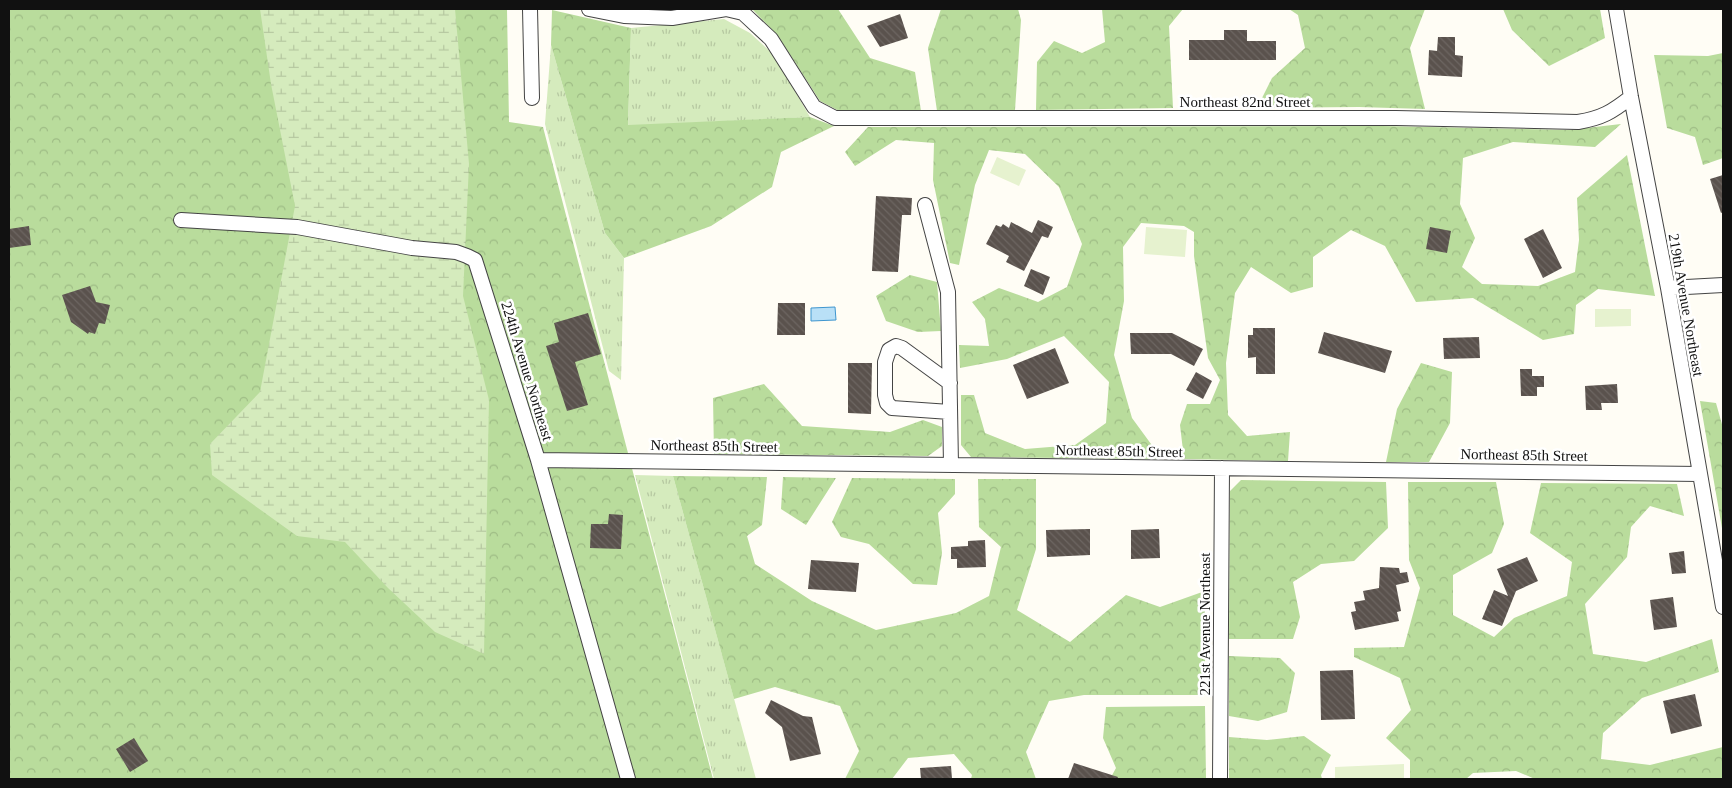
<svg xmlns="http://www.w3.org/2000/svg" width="1732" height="788" font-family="'Times New Roman',serif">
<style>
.grass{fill:url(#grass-tufts)}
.forest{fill:url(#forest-crowns)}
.wetland{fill:url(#wetland-marsh)}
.pitch{fill:#e6f2cf}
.water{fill:#b9e0f7;stroke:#3f96cf}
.building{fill:url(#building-back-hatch)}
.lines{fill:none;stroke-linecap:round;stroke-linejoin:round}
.minor-casing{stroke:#444;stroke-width:16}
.minor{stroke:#fff;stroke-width:14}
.labels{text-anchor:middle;stroke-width:5;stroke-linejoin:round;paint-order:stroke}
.street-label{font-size:15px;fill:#111;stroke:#fff}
</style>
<defs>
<pattern id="grass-tufts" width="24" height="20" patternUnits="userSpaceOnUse" patternTransform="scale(1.25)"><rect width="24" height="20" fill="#d5ebbd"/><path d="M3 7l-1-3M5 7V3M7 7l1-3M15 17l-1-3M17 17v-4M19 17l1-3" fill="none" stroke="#b6c8a1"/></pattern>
<pattern id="forest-crowns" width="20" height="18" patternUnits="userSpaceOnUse" patternTransform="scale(1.25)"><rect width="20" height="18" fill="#b9dc9c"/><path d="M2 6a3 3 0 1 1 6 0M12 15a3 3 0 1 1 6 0" fill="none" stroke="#9ebc85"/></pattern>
<pattern id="wetland-marsh" width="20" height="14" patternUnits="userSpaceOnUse" patternTransform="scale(1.25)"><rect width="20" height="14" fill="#d5ebbd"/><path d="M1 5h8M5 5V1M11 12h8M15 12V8" fill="none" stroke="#b6c8a1"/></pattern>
<pattern id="building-back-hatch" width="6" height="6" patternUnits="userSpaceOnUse" patternTransform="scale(1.25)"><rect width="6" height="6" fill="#5a524d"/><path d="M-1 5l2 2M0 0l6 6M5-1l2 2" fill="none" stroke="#6d6662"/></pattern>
</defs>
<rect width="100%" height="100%" fill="#fffdf5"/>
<path class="grass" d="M724,19L750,33L773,54L810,117L628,126L631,28Z
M551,45L605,233L624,258L621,380L609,371L545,124Z
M635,475L673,476L756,779H714Z"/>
<path class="forest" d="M9,9H507L509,122L543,127L713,779H9Z
M753,9H838L870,58L915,72L921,111L841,112L820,101L778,36L753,10Z
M941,9H1018L1021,20L1015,110L937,111L928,48Z
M1102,9H1183L1169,26L1173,108L1036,110L1037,62L1054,41L1082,53L1105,42Z
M1289,9H1425L1410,48L1425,109L1359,107L1257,108L1272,78L1305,48L1298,15Z
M1503,9H1600L1605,38L1549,66L1512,30Z
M552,10L631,28L628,125L810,117L834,126L781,152L772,187L711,226L624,258L605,233L551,45Z
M1723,53V158L1703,165L1695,137L1667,128L1654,55L1708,56Z
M1621,124L1595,147L1513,142L1463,158L1460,204L1475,238L1462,267L1482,284L1538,286L1575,272L1579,240L1577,198L1627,155L1655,296L1598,289L1576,305L1574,334L1543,340L1473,298L1416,302L1385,246L1351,230L1313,257V287L1291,293L1251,267L1235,293L1226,363L1228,415L1247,436L1290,432L1288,461L1184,459L1180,425L1187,404H1210L1220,380L1208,358L1194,256V232L1184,226L1141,223L1123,247L1124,301L1114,355L1132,418L1162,459L971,457L961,445V395H974L985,433L1025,449L1075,445L1106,423L1109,382L1064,336L1007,359L960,368L959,345L989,346L985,319L972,302L999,288L1038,302L1067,287L1082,244L1059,187L1025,154L989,150L975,185L959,265L950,263L933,180L934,143L896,140L855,166L845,152L868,127L1382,126L1569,130Z
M910,275L937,282L941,331L918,332L886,321L876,296Z
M1421,363L1452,372L1450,423L1429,462H1386L1397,409Z
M764,384L802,426L890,432L923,420L942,427V446L928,456L714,454L713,398Z
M1700,401L1716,403L1723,428V534Z
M673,476L767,477L762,525L747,536L755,564L812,601L876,630L956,613L989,596L1001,547L979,527L978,479H1036V549L1017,610L1070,642L1126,595L1160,607L1205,591V695H1084L1049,701L1026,752L1036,779H971L972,775L954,754L908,758L892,779H845L859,751L840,706L775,687L734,699Z
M783,477L836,478L806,525L781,509Z
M852,478L955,479V494L938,513L942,553L937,585L913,584L869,544L841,537L832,522Z
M1241,480L1386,482L1388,528L1354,561L1321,564L1293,582L1300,617L1293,639H1229L1230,491Z
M1408,482H1496L1504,524L1492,553L1453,575V615L1494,637L1514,618L1567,596L1572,562L1530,533L1541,483L1677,484L1684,516L1650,506L1631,527L1627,557L1585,604L1593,654L1646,662L1712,639L1719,672L1642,698L1603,733L1601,759L1650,765L1723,747V779H1535L1516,771L1473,773L1466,779H1410V760L1386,738L1411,710L1400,678L1354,657V648L1404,647L1420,588L1409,560Z
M1229,656L1280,658L1295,673L1287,712L1258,721L1229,716Z
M1205,706L1206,779H1110L1116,768L1103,738L1106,707Z
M1304,736L1331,755L1321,775L1322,779H1229V737L1267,740Z"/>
<path class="wetland" d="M260,9H455L469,164L463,296L489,400L484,654L435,632L388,588L345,542L297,536L212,475L210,444L260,392L295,206L271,84Z"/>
<path class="pitch" d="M997,157L1026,170L1019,186L990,173Z
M1146,227L1187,230L1185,257L1144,254Z
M1595,309H1631V326L1595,327Z
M1404,764V779H1335V767Z"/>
<path class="water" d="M835,307L836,320L811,321V308Z"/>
<path class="building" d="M900,14L908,38L880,47L867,26Z
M1224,30H1247V41H1276V60H1189V40H1224Z
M1438,37H1455V55L1463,56L1462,77L1428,75L1429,50L1437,51Z
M1723,175V212L1721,213L1710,179Z
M876,196L912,198L911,215H902L898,272L872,271Z
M1038,220L1053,227L1048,238L1042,236L1024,271L1006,262L1009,256L986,244L996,225L1001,227L1003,224L1009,228L1011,222L1032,233Z
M29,226L31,245L9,248V229Z
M1430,227L1451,231L1447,253L1426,249Z
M1543,229L1562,268L1543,278L1524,239Z
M1031,269L1050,277L1043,295L1024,286Z
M90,286L96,302L110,305L105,324L99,323L95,334L89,332L88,334L71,322L62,295Z
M778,303H805V335H777Z
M588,313L601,354L575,362L588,405L567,411L546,346L559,342L554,323Z
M1253,328H1275V374H1256V357L1248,358V335H1253Z
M1324,332L1392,351L1385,373L1318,353Z
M1130,333H1172L1203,349L1194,366L1171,354H1131Z
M1479,337L1480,358L1444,359L1443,338Z
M1055,348L1069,383L1027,399L1013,365Z
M848,363H872L871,414L848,413Z
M1520,369H1532V376H1544V387H1537V396H1521Z
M1196,372L1212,381L1203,399L1186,390Z
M1617,384L1618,403H1601L1602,410H1586L1585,386Z
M609,514L623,515L621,549L590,548L591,524H608Z
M1090,529V555L1047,557L1046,530Z
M1159,529L1160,558L1131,559V530Z
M985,540L986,567L957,568V559H951V547L968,546V541Z
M1684,551L1686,573L1672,574L1669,553Z
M1527,557L1538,581L1516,591L1502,626L1482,619L1494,590L1508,596L1497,569Z
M811,560L859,563L856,592L808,589Z
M1380,567L1399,568L1400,573L1407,572L1409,582L1396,585L1401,611L1397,612L1399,621L1355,630L1351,612L1356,611L1354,602L1365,600L1363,591L1379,588Z
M1673,597L1677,627L1654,630L1650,600Z
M1353,670L1355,719L1321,720L1320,671Z
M1695,694L1702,726L1671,734L1663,701Z
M771,700L803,716L812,717L821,754L790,761L782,727L765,713Z
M134,738L148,761L130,772L116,749Z
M1074,763L1118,777L1117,779H1068Z
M951,766L952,779H921L920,768Z"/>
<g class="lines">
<defs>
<path id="minor" d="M530,9L532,98
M589,9L624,16L672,18L726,9L743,13
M741,9L743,13L771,39L814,107L835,118H1396L1578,122C1602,118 1612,112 1631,97
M1616,9L1631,97L1668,288L1723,607
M925,205L948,292L951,465
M181,220L297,227L412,248L456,252L467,256L475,260L538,460L628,779
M1668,288L1723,285
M950,383L902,348L896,346L889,350L885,362V395L887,403L892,408L950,412
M538,460L1700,474
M1220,779L1222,468"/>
</defs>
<use href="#minor" class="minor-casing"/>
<use href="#minor" class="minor"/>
</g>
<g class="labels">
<g class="street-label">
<text x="1245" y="107">Northeast 82nd Street</text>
<text transform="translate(1686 305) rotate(80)" y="5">219th Avenue Northeast</text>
<text transform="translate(527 371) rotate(73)" y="5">224th Avenue Northeast</text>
<text transform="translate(714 446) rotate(1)" y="5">Northeast 85th Street</text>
<text transform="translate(1119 451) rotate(1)" y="5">Northeast 85th Street</text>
<text transform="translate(1524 455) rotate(1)" y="5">Northeast 85th Street</text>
<text transform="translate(1205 624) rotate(-90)" y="5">221st Avenue Northeast</text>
</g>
</g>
<rect width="1732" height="788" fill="none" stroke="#111111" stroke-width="20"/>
</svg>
